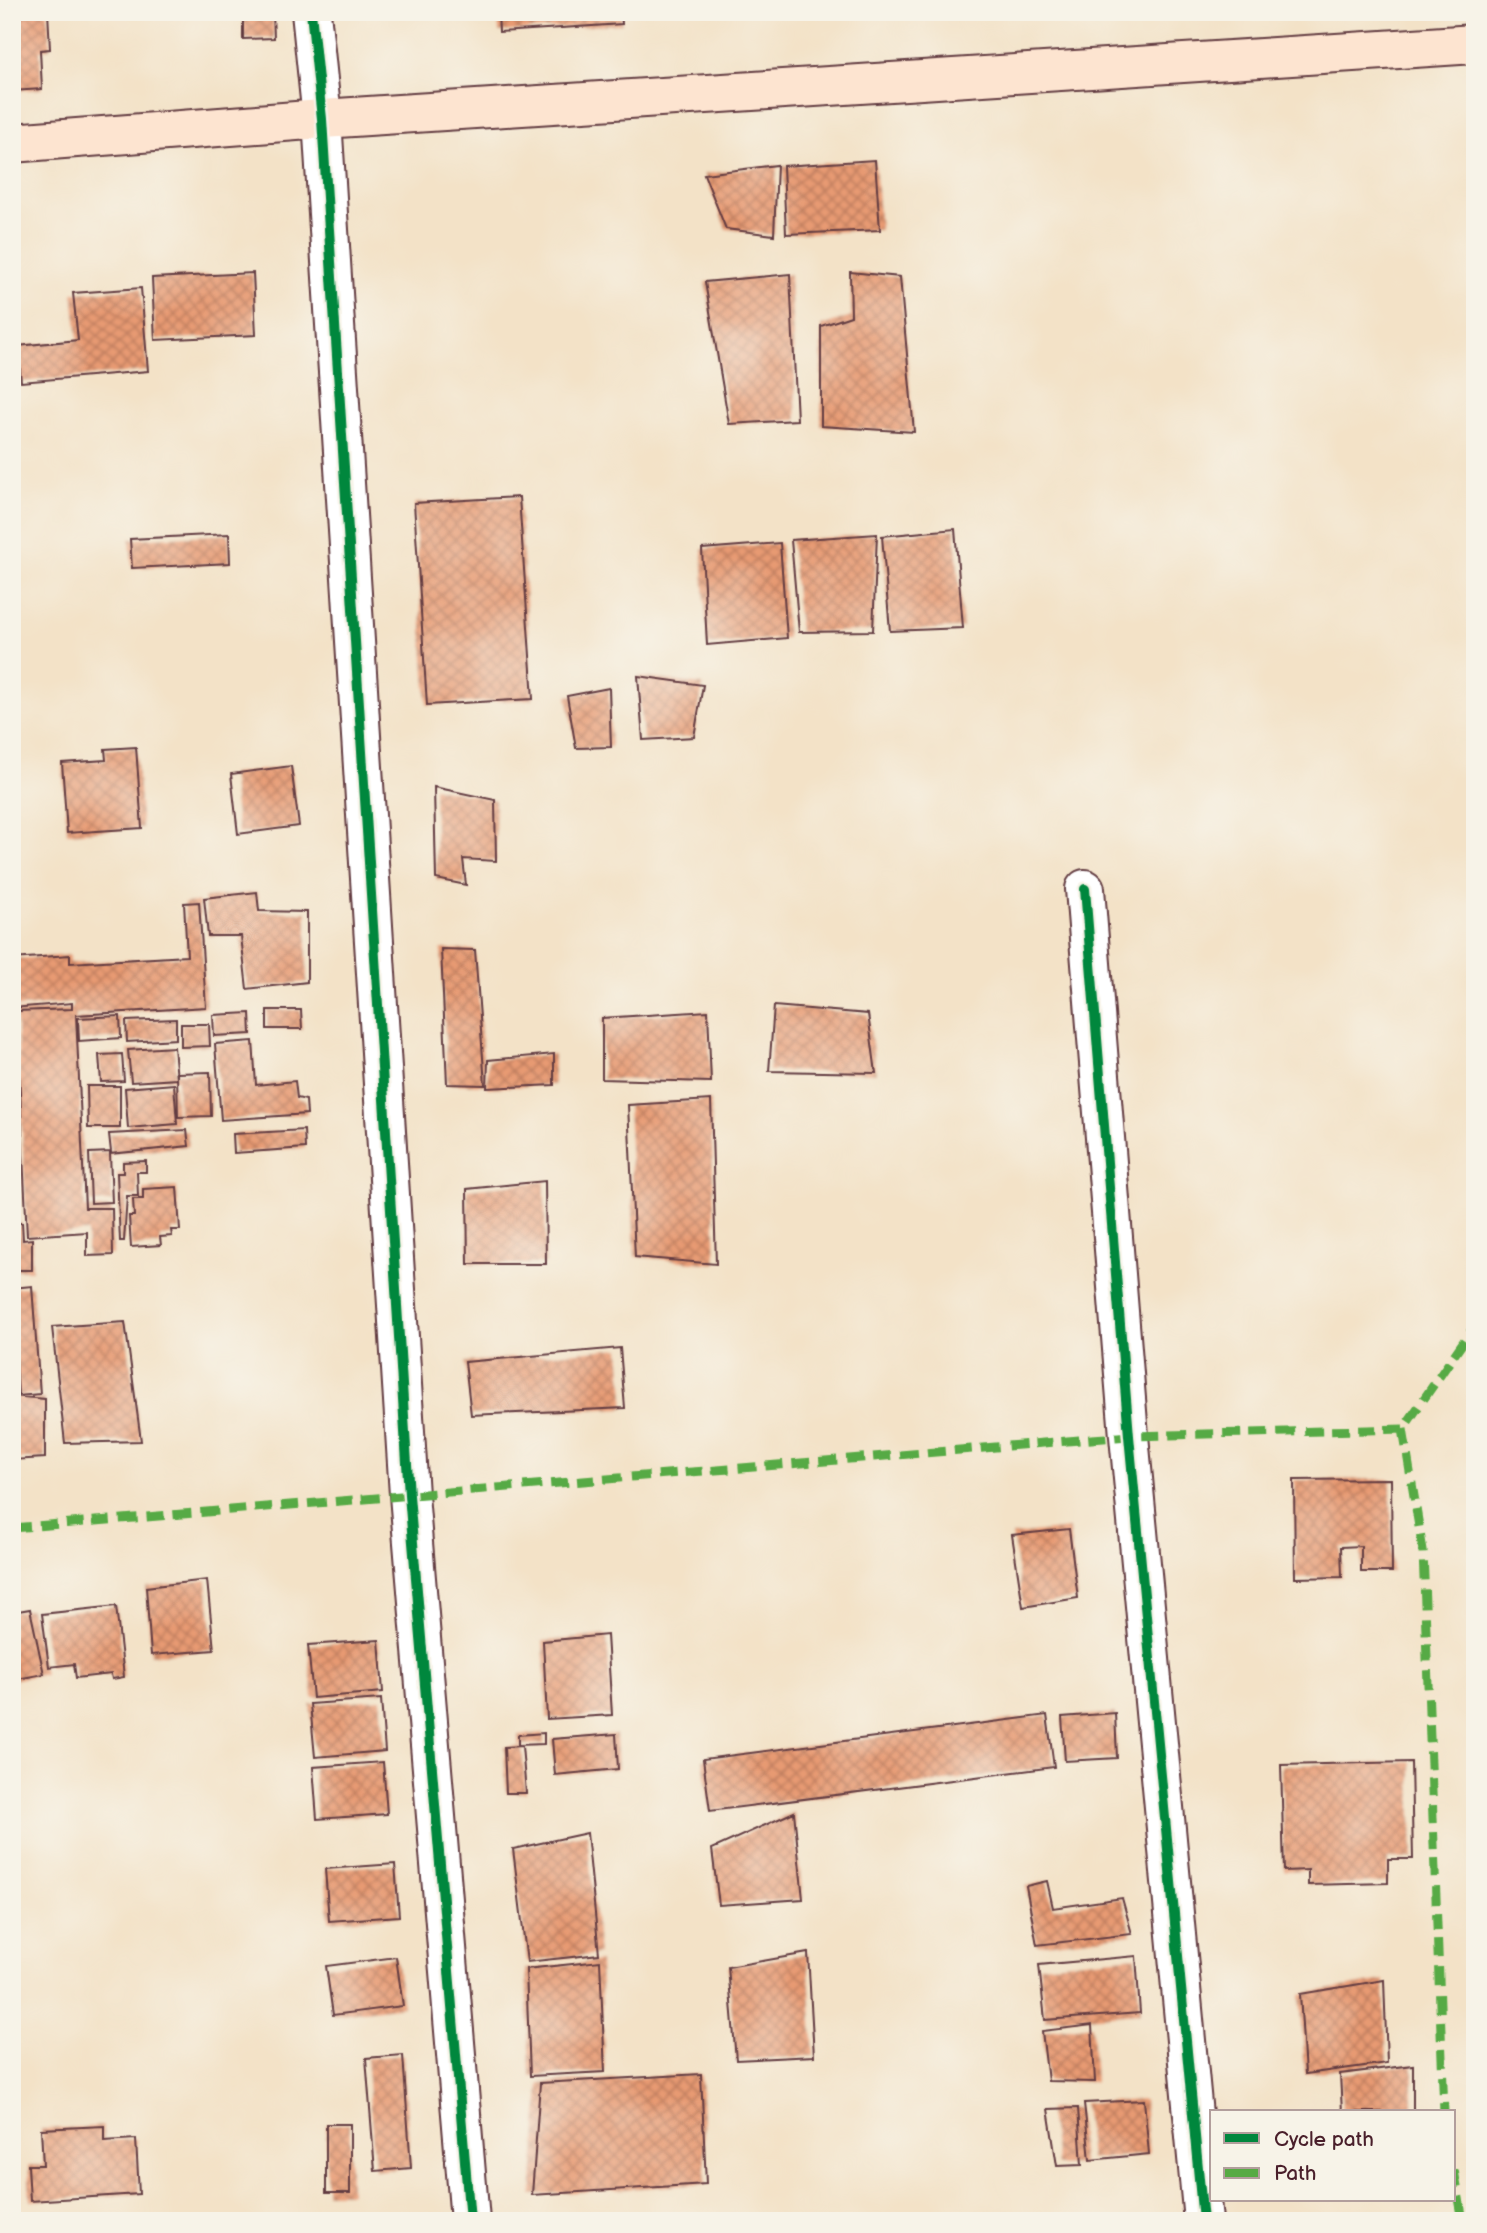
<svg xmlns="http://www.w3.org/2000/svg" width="1487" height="2233" font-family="'Balsamiq Sans',sans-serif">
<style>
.building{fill:url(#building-cross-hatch)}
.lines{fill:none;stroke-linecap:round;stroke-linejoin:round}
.minor-casing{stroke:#633c42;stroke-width:42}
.secondary-casing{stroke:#633c42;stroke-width:42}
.minor{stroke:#fff;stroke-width:38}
.secondary{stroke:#fde4d0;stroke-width:38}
.quiet{stroke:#57aa44;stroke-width:9;stroke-dasharray:18 9;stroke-linecap:butt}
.cycleway-casing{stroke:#f7f3e8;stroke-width:15}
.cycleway{stroke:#00873e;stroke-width:10}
</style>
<defs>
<pattern id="building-cross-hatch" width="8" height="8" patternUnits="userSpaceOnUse" patternTransform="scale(1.75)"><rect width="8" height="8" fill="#e79a72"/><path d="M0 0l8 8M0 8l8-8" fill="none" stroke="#bd7d5e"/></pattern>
</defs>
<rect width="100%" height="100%" fill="#f7f3e8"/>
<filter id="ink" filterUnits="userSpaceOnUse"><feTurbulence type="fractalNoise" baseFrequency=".0143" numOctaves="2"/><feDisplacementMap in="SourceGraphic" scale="14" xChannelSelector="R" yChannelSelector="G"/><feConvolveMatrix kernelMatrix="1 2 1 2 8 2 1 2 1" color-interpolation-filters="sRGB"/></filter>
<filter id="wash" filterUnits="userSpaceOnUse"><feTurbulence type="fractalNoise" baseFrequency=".00686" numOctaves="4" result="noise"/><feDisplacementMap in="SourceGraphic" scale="28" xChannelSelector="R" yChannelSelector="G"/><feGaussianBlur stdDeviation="1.57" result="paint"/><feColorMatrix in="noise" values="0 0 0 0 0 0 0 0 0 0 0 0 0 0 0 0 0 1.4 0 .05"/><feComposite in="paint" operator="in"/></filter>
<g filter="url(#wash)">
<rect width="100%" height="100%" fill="#f3e2c7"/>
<g id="blocks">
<path class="building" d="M12,12H48L50,49L40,50L42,89L12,91Z
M243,12H273L274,38L243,39Z
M498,12H621L622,24L499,32Z
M875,160L880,230L786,234L783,166Z
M777,165L774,235L726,229L704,174Z
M850,272L900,277L914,432L821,426V326L851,316Z
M253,273L256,335L155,340L152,278Z
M790,274L797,420L729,424L705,282Z
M141,288L148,371L21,382L18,346L78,340L73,293Z
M519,497L533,699L427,705L414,503Z
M955,529L963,628L890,631L882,536Z
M229,534L230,563L132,568L130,539Z
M877,534L873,631L799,632L791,540Z
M780,543L787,638L707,645L702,549Z
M638,676L703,685L694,737L643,740Z
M609,688L611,747L576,748L567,696Z
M136,747L142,828L67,833L62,763L106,760L105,749Z
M291,766L299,826L238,834L231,774Z
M434,787L495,800L496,861L463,859L466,885L436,879Z
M257,892L259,911L307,912V982L247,989L241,936H208L204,898Z
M199,902L206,1007L76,1015L85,1208H112L113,1255L87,1256V1232L27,1236L16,1011L72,1009V1003L12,1008V959L70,955V963L187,956L184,903Z
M441,949L475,950L485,1085L447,1084Z
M774,1006L868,1014L876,1073L769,1071Z
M267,1010H301L302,1029H267Z
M708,1011L711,1082L602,1079V1018Z
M250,1013L251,1034L214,1036L213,1015Z
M120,1016L121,1038L79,1041L78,1018Z
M176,1019V1039L127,1042L126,1021Z
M181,1024H209L210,1046L181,1047Z
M253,1041L256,1085L295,1081L297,1098L306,1100L307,1114L221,1120L215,1044Z
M174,1047L177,1079L131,1082L128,1050Z
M122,1054L124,1081L101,1082L99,1055Z
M554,1054V1085L487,1088L488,1060Z
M210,1072L211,1116L178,1117L177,1073Z
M174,1084L177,1124L128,1128L125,1088Z
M87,1086H120V1128H88Z
M711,1100L716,1264L635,1257L628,1105Z
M187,1130L189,1146L110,1154L112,1202L91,1203L89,1153L111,1152L109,1134Z
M304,1130L305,1148L234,1153L233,1134Z
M146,1161V1172H137L138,1196H127L124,1241H120L117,1173H123V1162Z
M545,1181L546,1264H468L467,1189Z
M177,1187L180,1230H171L172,1236L160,1237L161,1245L131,1247L129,1216H134L133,1199H143V1189Z
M12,1223H22L23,1240L32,1239V1270H12Z
M32,1286L40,1394L18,1396L12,1288Z
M125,1322L141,1441L65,1443L52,1327Z
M620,1348L625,1408L471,1415L465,1362Z
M12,1396L45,1399V1458L12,1460Z
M1391,1479L1392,1572H1361V1546L1341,1547L1342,1577L1295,1578L1294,1480Z
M1069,1529L1078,1598L1023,1607L1012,1535Z
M207,1580L214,1650L151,1655L146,1587Z
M116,1606L124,1677L112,1679L111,1674L76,1678L74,1664L49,1667L42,1614Z
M30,1609L44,1674L12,1680V1612Z
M607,1635L612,1715L547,1719L543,1641Z
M379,1640L383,1692L313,1698L308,1645Z
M381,1699L385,1751L315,1757L310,1704Z
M1115,1713L1117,1758L1065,1761L1062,1717Z
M1047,1715L1054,1767L710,1811L703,1759Z
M544,1733V1744L518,1745V1735Z
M616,1734L618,1769L555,1775L552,1739Z
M522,1746L526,1793H506L504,1747Z
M383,1762L387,1814L317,1819L313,1767Z
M1411,1762L1413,1859H1388V1883L1308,1885V1870L1284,1871L1281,1765Z
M794,1812L803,1899L719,1905L712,1849Z
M587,1833L599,1954L527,1962L513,1849Z
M395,1864L399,1916L329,1921L325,1869Z
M1047,1881L1053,1908L1122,1898L1132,1934L1037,1945L1026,1886Z
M808,1953L814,2056L736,2060L728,1967Z
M1136,1956L1140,2013L1045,2020L1039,1965Z
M396,1957L403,2006L333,2015L326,1966Z
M600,1961L605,2072L530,2076L526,1969Z
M1384,1980L1387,2063L1305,2074L1300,1994Z
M1092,2025L1095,2082L1048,2081L1042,2031Z
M403,2055L411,2168L375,2171L366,2058Z
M1413,2065V2112H1342L1340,2074Z
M701,2074L706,2184L532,2195L540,2083Z
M1144,2100L1149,2154L1090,2160L1084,2103Z
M1078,2108L1082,2165L1057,2166L1048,2109Z
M326,2124H350V2193H326Z
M104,2126V2141L136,2139L139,2194L30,2201L28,2165H43L41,2129Z"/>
</g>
</g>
<g filter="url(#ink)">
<use href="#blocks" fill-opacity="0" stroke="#633c42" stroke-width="2"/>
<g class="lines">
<defs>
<path id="minor" d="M311,12L322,119L409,1495L470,2221
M1085,889L1129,1436L1203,2221"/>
<path id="secondary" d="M12,143L322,119L1475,44"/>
</defs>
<use href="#minor" class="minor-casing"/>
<use href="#secondary" class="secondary-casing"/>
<use href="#minor" class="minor"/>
<use href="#secondary" class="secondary"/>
<path class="quiet" d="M1403,1429L1423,1551L1444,2112
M12,1528L1129,1436L1403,1429L1475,1325
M1454,2170L1463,2221"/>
<defs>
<path id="cycleway" d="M311,12L322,119L409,1495L470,2221
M1085,889L1129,1436L1203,2221"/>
</defs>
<use href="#cycleway" class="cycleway-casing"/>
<use href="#cycleway" class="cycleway"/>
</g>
</g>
<rect width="1487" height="2233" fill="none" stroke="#f7f3e8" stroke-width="42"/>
<rect x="1210" y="2110" width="245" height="91" fill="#f7f3e8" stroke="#b29e9c" stroke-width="2"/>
<rect x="1224" y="2133" width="35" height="10" fill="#00873e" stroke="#b29e9c" stroke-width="2"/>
<text x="1274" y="2146" font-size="21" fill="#4a1f2b">Cycle path</text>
<rect x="1224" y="2168" width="35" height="10" fill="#57aa44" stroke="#b29e9c" stroke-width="2"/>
<text x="1274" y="2180" font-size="21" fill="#4a1f2b">Path</text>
</svg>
